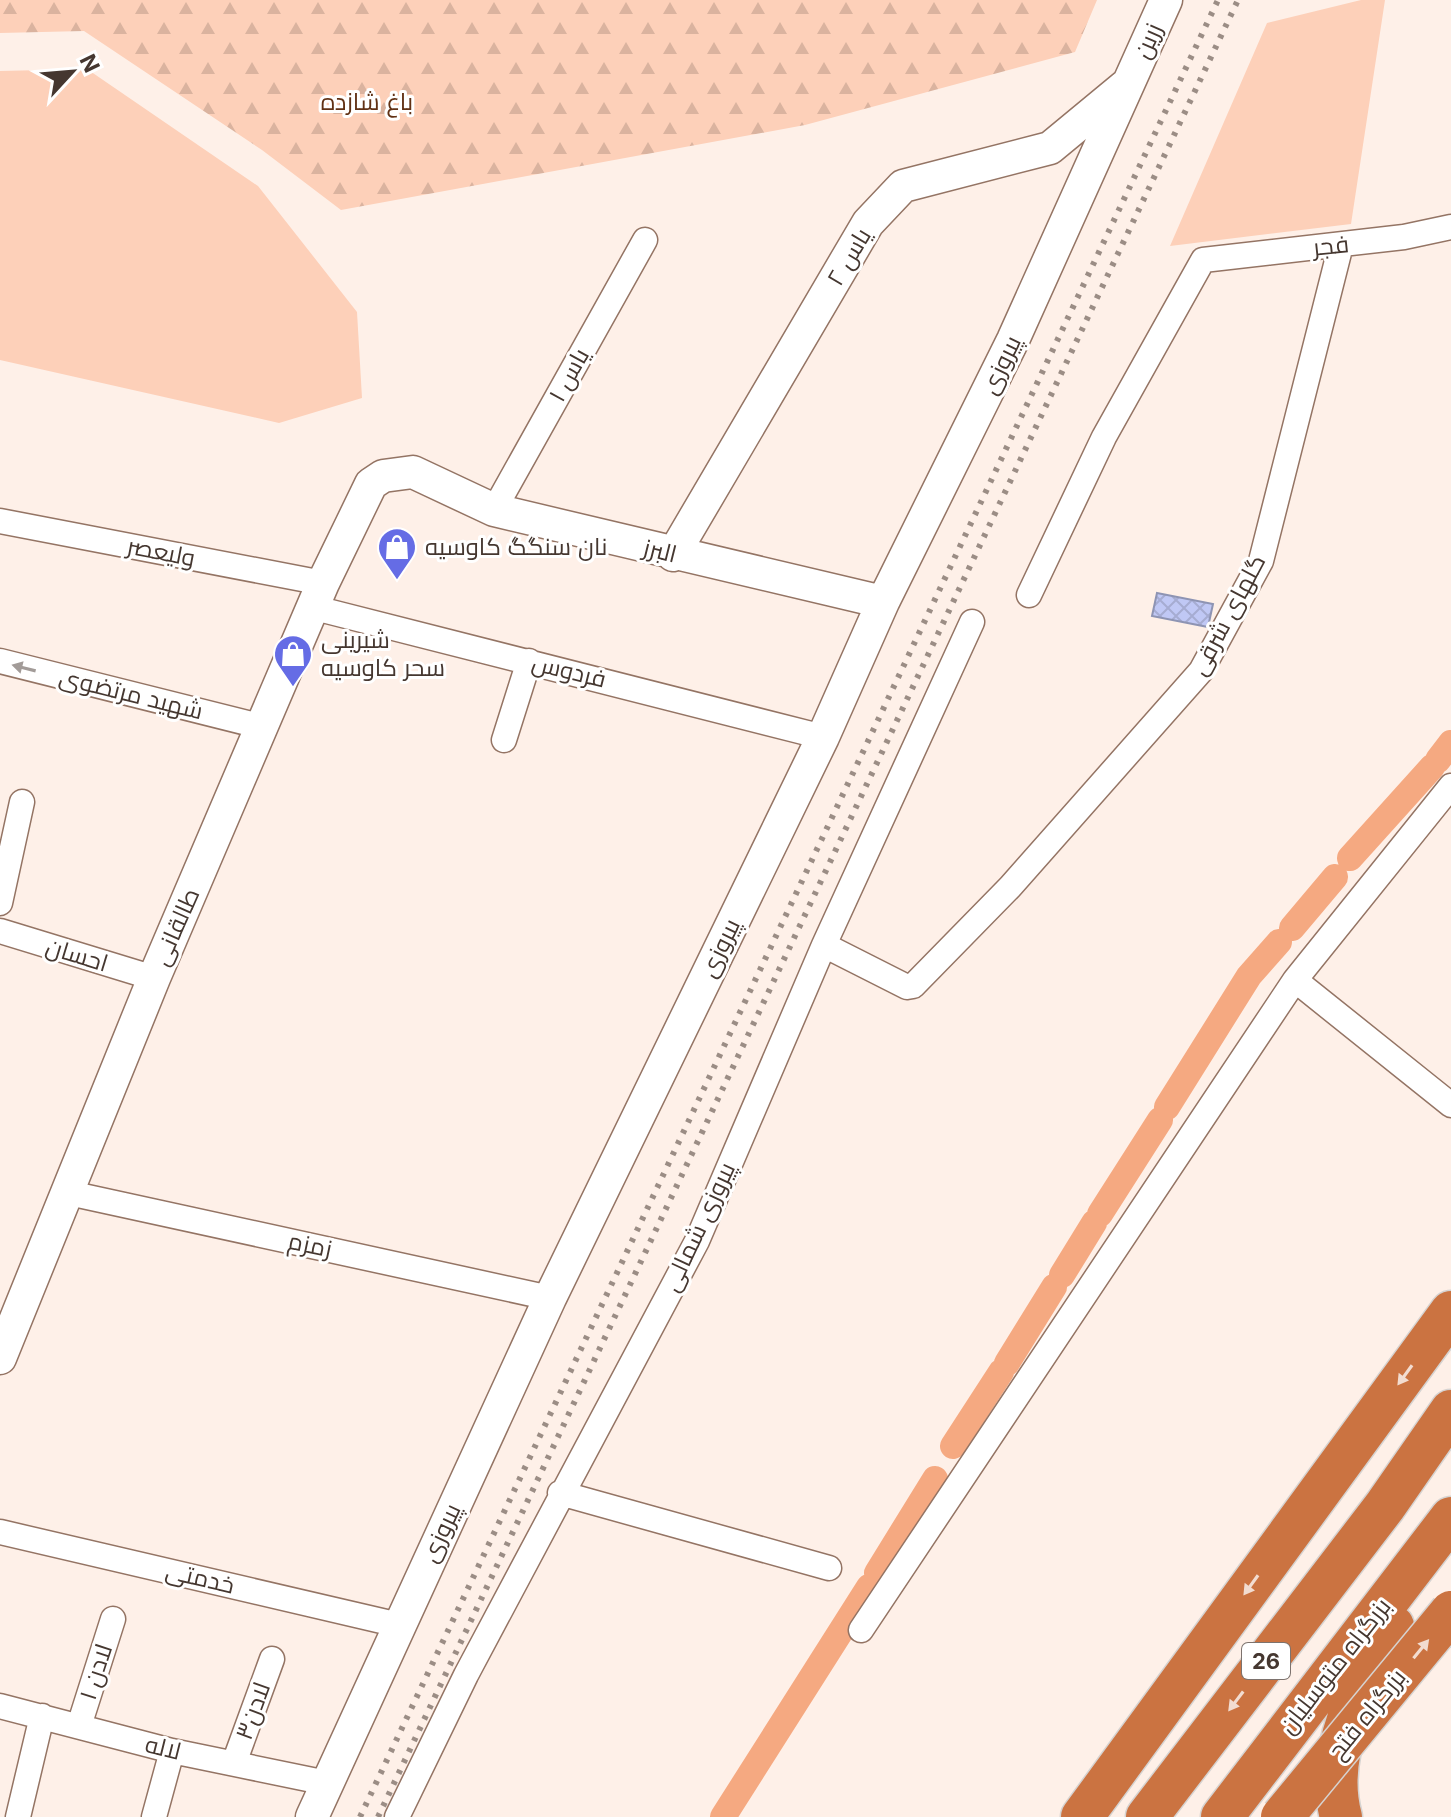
<svg xmlns="http://www.w3.org/2000/svg" width="1451" height="1817" font-family="Inter,Cairo,sans-serif">
<style>
.green{fill:#fdd0b9}
.forest{fill:url(#forest-firs)}
.lines{fill:none;stroke-linecap:round;stroke-linejoin:round}
.canal{stroke:#f5a981;stroke-width:26}
.building{fill:url(#building-cross-hatch);stroke:#8e94b3;stroke-width:2}
.street-casing{stroke:#947464;stroke-width:27}
.secondary-casing{stroke:#947464;stroke-width:35}
.highway-casing{stroke:#d6d3d1;stroke-width:45}
.street{stroke:#fff;stroke-width:24}
.secondary{stroke:#fff;stroke-width:32}
.highway{stroke:#cb7341;stroke-width:42}
.rail{stroke:#9b8d85;stroke-width:6;stroke-dasharray:4 8;stroke-linecap:butt}
.highway-bridge-casing{stroke:#d6d3d1;stroke-width:45;stroke-linecap:butt}
.highway-bridge{stroke:#cb7341;stroke-width:42}
.oneway{fill:#a29b98}
.oneway2{fill:#f2dcd0}
.labels{text-anchor:middle;stroke-width:6;stroke-linejoin:round;paint-order:stroke}
.shield{fill:#fff;stroke:#7d736e;stroke-width:2}
.shield-label{font-size:22px;font-weight:bold;fill:#453730}
.street-label{font-size:24px;fill:#453730;stroke:#fff}
.park-label{font-size:24px;fill:#613114;stroke:#fff}
.poi-label{font-size:24px;fill:#453730;stroke:#fff;text-anchor:start}
</style>
<defs>
<pattern id="forest-firs" width="22" height="20" patternUnits="userSpaceOnUse" patternTransform="scale(2)"><rect width="22" height="20" fill="#fdd0b9"/><path d="M5 1l3.5 6h-7zM16 11l3.5 6h-7z" fill="#dab39f"/></pattern>
<pattern id="building-cross-hatch" width="8" height="8" patternUnits="userSpaceOnUse" patternTransform="scale(2)"><rect width="8" height="8" fill="#c0c8f5"/><path d="M0 0l8 8M0 8l8-8" fill="none" stroke="#a6acd2"/></pattern>
</defs>
<rect width="100%" height="100%" fill="#fef0e8"/>
<path class="green" d="M1361,0H1385L1351,224L1170,246L1267,23Z
M87,69L258,186L357,312L362,398L279,423L0,360V71Z"/>
<path class="forest" d="M0,0H1097L1075,52L805,125L341,210L262,150L84,31L0,33Z"/>
<g class="lines">
<path class="canal" d="M1438,760L1451,743
M1350,858L1432,767
M1292,928L1335,877
M1167,1107L1249,976L1279,942
M1100,1214L1160,1120
M1062,1275L1094,1223
M1007,1363L1054,1287
M953,1446L1001,1372
M877,1573L935,1479
M723,1817L869,1587"/>
</g>
<path class="building" d="M1157,593L1213,604L1208,627L1152,616Z"/>
<g class="lines">
<defs>
<path id="street" d="M494,510L645,240
M0,521L323,583
M1029,595L1104,437L1203,260L1404,237L1451,227
M315,608L823,737
M0,661L263,727
M504,740L529,661
M0,903L22,802
M0,931L154,978
M824,945L907,987L913,986L1010,887L1201,671L1261,561L1341,245
M1295,980L1451,1105
M69,1193L550,1298
M560,1493L829,1568
M0,1532L399,1625
M861,1630L1295,980L1451,786
M0,1706L172,1751L327,1783
M79,1726L113,1619
M234,1763L272,1659
M18,1817L42,1716
M154,1817L172,1751
M397,1817L466,1675L697,1241L824,945L972,622"/>
<path id="secondary" d="M673,555L868,223L903,186L1050,148L1125,86
M0,1358L154,978L323,583L371,484L383,476L413,472L494,510L883,602
M312,1817L550,1298L823,737L883,602L1013,340L1166,0"/>
<path id="highway" d="M1082,1817L1451,1312
M1147,1817L1385,1506L1451,1411
M1222,1817L1451,1518
M1341,1817C1323,1752 1362,1681 1393,1626"/>
</defs>
<use href="#street" class="street-casing"/>
<use href="#secondary" class="secondary-casing"/>
<use href="#highway" class="highway-casing"/>
<use href="#street" class="street"/>
<use href="#secondary" class="secondary"/>
<use href="#highway" class="highway"/>
<path class="rail" d="M360,1817L1218,0
M378,1817L1238,0"/>
<defs>
<path id="highway-bridge" d="M1282,1817L1451,1612"/>
</defs>
<use href="#highway-bridge" class="highway-bridge-casing"/>
<use href="#highway-bridge" class="highway-bridge"/>
</g>
<defs><path id="oneway-solid" d="M-6-.8H1V-3.2L6.5 0L1 3.2V.8H-6Z" transform="scale(2)"/></defs>
<use class="oneway" href="#oneway-solid" transform="translate(24 668) rotate(-166)"/>
<g class="oneway2">
<use href="#oneway-solid" transform="translate(1405 1375) rotate(126)"/>
<use href="#oneway-solid" transform="translate(1251 1585) rotate(126)"/>
<use href="#oneway-solid" transform="translate(1421 1649) rotate(-51)"/>
<use href="#oneway-solid" transform="translate(1236 1701) rotate(127)"/>
</g>
<defs>
<symbol id="shop-pin" viewBox="-11 -11 22 30"><path d="M0 17L-7.5 6A9.5 9.5 0 1 1 7.5 6Z" fill="#656ce5" stroke="#fff"/><path d="M-5-2.5h2.3a2.7 3.5 0 0 1 5.4 0H5L5.5 6h-11ZM-1.5-2.5h3a1.5 2.3 0 0 0-3 0Z" fill="#fff"/></symbol>
</defs>
<g fill-rule="evenodd">
<use href="#shop-pin" x="375" y="525" width="44" height="60"/>
<use href="#shop-pin" x="271" y="632" width="44" height="60"/>
</g>
<g class="labels">
<rect class="shield" x="1242" y="1643" width="48" height="36" rx="6"/>
<g class="shield-label">
<text x="1266" y="1669">26</text>
</g>
<g class="street-label">
<text transform="translate(1148 41) rotate(-67)" y="8">زرین</text>
<text transform="translate(1331 246) rotate(-6)" y="8">فجر</text>
<text transform="translate(849 257) rotate(-59)" y="8">یاس ۲</text>
<text transform="translate(1001 365) rotate(-64)" y="8">پیروزی</text>
<text transform="translate(569 375) rotate(-61)" y="8">یاس ۱</text>
<text transform="translate(660 551) rotate(14)" y="8">البرز</text>
<text transform="translate(161 552) rotate(11)" y="8">ولیعصر</text>
<text transform="translate(1228 615) rotate(-62)" y="8">گلهای شرقی</text>
<text transform="translate(569 671) rotate(14)" y="8">فردوس</text>
<text transform="translate(131 694) rotate(14)" y="8">شهید مرتضوی</text>
<text transform="translate(176 927) rotate(-66)" y="8">طالقانی</text>
<text transform="translate(720 948) rotate(-64)" y="8">پیروزی</text>
<text transform="translate(77 955) rotate(17)" y="8">احسان</text>
<text transform="translate(699 1227) rotate(-65)" y="8">پیروزی شمالی</text>
<text transform="translate(310 1245) rotate(12)" y="8">زمزم</text>
<text transform="translate(441 1533) rotate(-65)" y="8">پیروزی</text>
<text transform="translate(200 1578) rotate(13)" y="8">خدمتی</text>
<text transform="translate(1335 1666) rotate(-52)" y="8">بزرگراه متوسلیان</text>
<text transform="translate(96 1672) rotate(-72)" y="8">لادن ۱</text>
<text transform="translate(253 1711) rotate(-70)" y="8">لادن۳</text>
<text transform="translate(1367 1714) rotate(-51)" y="8">بزرگراه فتح</text>
<text transform="translate(163 1748) rotate(14)" y="8">لاله</text>
</g>
<g class="park-label">
<text x="367" y="110">باغ شازده</text>
</g>
<g class="poi-label">
<text x="425" y="555">نان سنگگ کاوسیه</text>
<text x="321" y="648">شیرینی<tspan x="321" dy="28">سحر کاوسیه</tspan></text>
</g>
</g>
<g transform="translate(72 72) rotate(64)" stroke="#ffffff" stroke-width="6" paint-order="stroke">
<path d="M0-6L14 30L0 20L-14 30Z" fill="#453730"/>
<text y="-12" font-size="22" font-weight="bold" text-anchor="middle" fill="#453730">N</text>
</g>
</svg>
